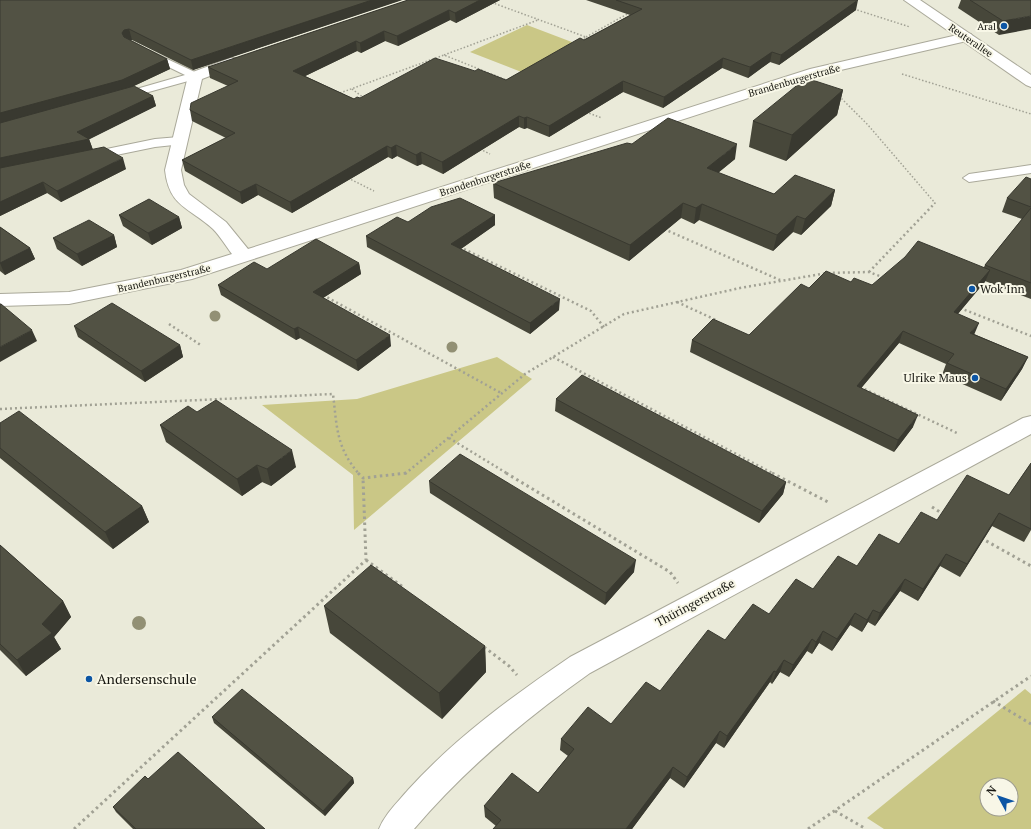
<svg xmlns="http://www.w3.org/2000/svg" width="1031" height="829" font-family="'PT Serif',serif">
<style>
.green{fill:#cac786;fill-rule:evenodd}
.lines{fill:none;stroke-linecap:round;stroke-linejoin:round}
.lane-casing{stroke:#aaa99a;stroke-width:2}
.street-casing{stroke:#aaa99a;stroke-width:2}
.secondary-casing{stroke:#aaa99a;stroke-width:2}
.path-far2{stroke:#a1a194;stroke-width:1.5;stroke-dasharray:1.5 2;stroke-linecap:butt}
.path-far1{stroke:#a1a194;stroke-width:2.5;stroke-dasharray:2 3;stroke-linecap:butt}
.path{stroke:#a1a194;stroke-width:3;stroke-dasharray:2.5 3.5;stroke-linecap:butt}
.lane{fill:#fff;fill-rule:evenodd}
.street{fill:#fff;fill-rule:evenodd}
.secondary{fill:#fff;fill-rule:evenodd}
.tree{fill:#929074}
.wall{fill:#47473a}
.shaded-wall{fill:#393930}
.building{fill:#525244;stroke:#393930}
.poi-dot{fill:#0c55a4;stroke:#f8f7e7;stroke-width:1.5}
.labels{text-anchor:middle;stroke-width:4;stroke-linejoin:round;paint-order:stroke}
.far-poi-label{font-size:10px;fill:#161610;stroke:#f8f7e7;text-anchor:end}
.far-street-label{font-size:10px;fill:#161610;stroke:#f8f7e7}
.poi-label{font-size:12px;fill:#161610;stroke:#f8f7e7;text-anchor:start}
.street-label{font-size:12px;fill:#161610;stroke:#f8f7e7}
.near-poi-label{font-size:14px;fill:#161610;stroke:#f8f7e7;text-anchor:start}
</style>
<rect width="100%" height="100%" fill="#eaead9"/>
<path class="green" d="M527,25L577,44L524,73L470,52Z
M497,357L532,379L354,530L353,475L262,405L357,399Z
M1025,689L1031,694V829H884L867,818ZM987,785H1011V809H987Z"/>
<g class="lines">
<defs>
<path id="lane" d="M148,50L199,74L200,76L199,78L127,98H119L117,96L119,94L185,75L144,55L143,53Z
M179,137L185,141L183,144L155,147L92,160L86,156L92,152L155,139Z
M1031,165V173L969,182L963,178L969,174Z"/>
<path id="street" d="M966,33L971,34L973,37L971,40L819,75L192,279L69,304L0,306V294L69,292L181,270L232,254C226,246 220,236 213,229C189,207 169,207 165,170L188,76L190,73L231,58H241L243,61L241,64L202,79L181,170L184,185L189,194L226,222L248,249L810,69Z
M1031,416V434L590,673C525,719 465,769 414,829H379C385,814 397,803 408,790C455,738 513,696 570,657L1023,418Z"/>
<path id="secondary" d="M904,0H920L1031,75V87L1026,85Z"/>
</defs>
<use href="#lane" class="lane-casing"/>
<use href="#street" class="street-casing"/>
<use href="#secondary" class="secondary-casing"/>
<path class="path-far2" d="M485,0L586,37L581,40
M854,9L910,27
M586,37L629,13
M444,55L538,20
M902,74L1031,114
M352,89L364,98
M340,93L444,55L509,81
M839,96L868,125L935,203L934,204
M586,112L602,118
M480,149L490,154
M348,178L374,191"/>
<path class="path-far1" d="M664,229L780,280
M464,249L591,311L604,327
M869,272L935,203
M323,295L501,393
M677,302L716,320
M960,308L1031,336
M169,324L202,346
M553,357L774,474
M860,387L959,434
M0,409L333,394C337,427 336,447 359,474
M449,438L508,474
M405,474L525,374L624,314L740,288L827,273L869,272L885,278"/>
<path class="path" d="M358,473L363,478L407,473
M506,473L670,572L678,583
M772,473L828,502
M932,507L943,514
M981,538L1031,566
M366,560L403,587
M484,647L509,666L517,675
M993,701L1031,724
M835,811L866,829
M74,829L366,560L363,478
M808,829L1031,676"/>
<use href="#lane" class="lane"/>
<use href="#street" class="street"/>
<use href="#secondary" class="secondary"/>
</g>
<g class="tree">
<circle cx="215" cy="316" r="5.5"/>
<circle cx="452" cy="347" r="5.5"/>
<circle cx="139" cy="623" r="7"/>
</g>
<path class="wall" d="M0,0H402L193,70L132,40H130L167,59L170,69L132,87L153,96L156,106L89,139L93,150L126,169L61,202L47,193L0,216Z
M408,0H500L456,23L450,20L398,46L385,41L361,53L357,51L305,76L354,99L360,98L475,71L506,80L584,40L630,15L586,0H856V10L779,65L770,62L748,78L722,68L663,108L623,92L549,137L527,128L524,129L519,127L443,174L422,164L417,166L397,156L392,159L388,157L292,213L258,195L242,204L185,171L182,160L226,138L192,121L190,110L228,86L210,78L208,67Z
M961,0H1031L999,35L958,8Z
M843,90L837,115L786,161L749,147L753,121Z
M632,144L735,159L718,173L774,194L835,190L831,206L801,235L793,232L773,251L699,220L694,224L681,218L629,261L494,198L493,183Z
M1031,179V299L985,281L958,314L974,334L1028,357L1022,369L1001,401L942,375L946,364L899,343L861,388L913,427L894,452L690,352L692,340L749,335L809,288L851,282L872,285L984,267L985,265L1022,219L1002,212L1007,198Z
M119,215L179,217L182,228L152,245L123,226Z
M495,215V225L461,249L559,310L530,334L367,247L366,236L408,222Z
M0,227L30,248L35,259L5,275L0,271Z
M114,235L117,247L82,266L57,249L53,238Z
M359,263L361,274L323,298L391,346L358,371L300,338L296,340L221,295L218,285L267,269Z
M74,326L180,345L183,357L145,382L78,337Z
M556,399L786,482L783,494L759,523L555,411Z
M197,412L296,467L271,486L262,482L242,496L166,442L160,425Z
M0,423L142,506L149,522L113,549L0,458Z
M1031,463V530L1024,542L992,526L960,577L940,566L918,601L900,591L875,626L868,622L862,632L850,625L832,651L819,643L812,654L807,651L789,677L780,672L772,684L770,682L724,748L716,743L684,788L670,778L632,829H493L496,826L485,817L484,806L538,793L568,756L560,750L561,739L611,724L660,691L725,640L769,614L813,589L899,544L937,520L1009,495Z
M429,481L634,572L605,605L430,493Z
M0,545L63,601L71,617L54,637L61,649L26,676L0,650Z
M324,606L485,646L486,672L442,719L330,633Z
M212,717L353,778L354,783L325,816L214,723Z
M148,779L265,829H133L116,812L113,807Z"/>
<path class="shaded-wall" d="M372,0H402L193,70L191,60Z
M480,0H500L456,23L455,13Z
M858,0L856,10L779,65L781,55Z
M449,10L450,20L398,46L397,36Z
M1031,16V29L999,35L1003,21Z
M129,29L132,40L127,41L125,43L122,33L124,30Z
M384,31L385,41L361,53L360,43Z
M356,41L357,51L295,81L293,71Z
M772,52L770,62L748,78L750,67Z
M723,58L722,68L663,108L664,97Z
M167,59L170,69L125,90L0,125V113Z
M623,81V92L549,137V126Z
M843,90L837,115L786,161L792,135Z
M153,96L156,106L88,140L89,139L93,150L0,170V158L77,132Z
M519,116V127L443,174L442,162Z
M527,117V128L524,129V118Z
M737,144L735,159L704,184L707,168Z
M396,145L397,156L392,159L391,148Z
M387,146L388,157L292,213L290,202Z
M421,152L422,164L417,166L416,155Z
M123,158L126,169L61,202L57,191Z
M43,182L47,193L0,216V202Z
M256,184L258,195L242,204L240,192Z
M835,190L831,206L801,235L805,219Z
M683,203L681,218L629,261L630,245Z
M702,204L699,220L694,224L696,208Z
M495,215V225L452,255L451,244Z
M797,216L793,232L773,251L777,235Z
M179,217L182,228L152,245L148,233Z
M114,235L117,247L82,266L77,254Z
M30,248L35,259L5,275L0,263Z
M359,263L361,274L315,303L313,292Z
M990,270L985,282L949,324L954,312Z
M560,299L559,310L530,334V323Z
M979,323L974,335L970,333Z
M298,327L300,338L296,340L294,329Z
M32,330L37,341L0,362V347Z
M903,331L899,343L853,398L857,386Z
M390,335L391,346L358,371L356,360Z
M180,345L183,357L145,382L141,371Z
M1028,357L1022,369L1001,401L1006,389Z
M918,415L913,427L894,452L898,440Z
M292,450L296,467L271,486L267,469Z
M257,465L262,482L242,496L237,479Z
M786,482L783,494L759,523L762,511Z
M142,506L149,522L113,549L105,532Z
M999,513L992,526L960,577L967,564Z
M946,554L940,566L918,601L923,589Z
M636,560L634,572L605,605L606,593Z
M905,579L900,591L875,626L880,613Z
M63,601L71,617L54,637L61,649L26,676L17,660L42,624Z
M873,610L868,622L862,632L867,620Z
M855,613L850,625L832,651L837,639Z
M823,631L819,643L812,654L816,642Z
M812,639L807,651L789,677L793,665Z
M485,646L486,672L442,719L439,693Z
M784,660L780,672L772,684L776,672Z
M774,671L770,682L724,748L727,736Z
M720,731L716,743L684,788L687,777Z
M673,767L670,778L632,829H626Z
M353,778L354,783L325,816L323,811Z"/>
<path class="building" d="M0,0H372L191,60L129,29L124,30L122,33L124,37L167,59L122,80L0,113Z
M408,0H480L455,13L449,10L397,36L384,31L360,43L356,41L293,71L354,99L357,97L360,98L435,58L475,71L478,69L506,80L580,38L584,40L642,9L616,0H858L781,55L772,52L750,67L723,58L664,97L623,81L549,126L527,117L524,118L519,116L442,162L421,152L416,155L396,145L391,148L387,146L290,202L256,184L240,192L182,160L235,133L190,110L191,103L238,81L208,67Z
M970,0H1031V16L1003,21Z
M806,78L843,90L792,135L753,121Z
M134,86L153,96L77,132L89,139L0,158V123Z
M668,118L737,144L707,168L774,194L795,175L835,190L805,219L797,216L777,235L702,204L696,208L683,203L630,245L493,183L627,143L632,144Z
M104,147L123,158L57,191L43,182L0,202V168Z
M1026,177L1031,179V207L1007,198Z
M460,198L495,215L451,244L560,299L530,323L366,236L397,217L408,222L431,207Z
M149,199L179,217L148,233L119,215Z
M1031,208V283L985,265Z
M89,220L114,235L77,254L53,238Z
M0,227L30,248L0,263Z
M316,239L359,263L313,292L390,335L356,360L298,327L294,329L218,285L254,262L267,269Z
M918,241L990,270L954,312L979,323L970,333L1028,357L1006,389L947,363L954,354L903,331L857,386L918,415L898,440L692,340L713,319L749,335L801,284L809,288L826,271L851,282L854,278L872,285L905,257Z
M112,303L180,345L141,371L74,326Z
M0,304H1L32,330L0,347Z
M582,375L786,482L762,511L556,399Z
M216,400L292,450L267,469L257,465L237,479L160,425L188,406L197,412Z
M19,411L142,506L105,532L0,448V423Z
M460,454L636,560L606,593L429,481Z
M1031,463V529L999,513L967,564L946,554L923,589L905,579L880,613L873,610L867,620L855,613L837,639L823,631L816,642L812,639L793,665L784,660L776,672L774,671L727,736L720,731L687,777L673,767L626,829H493L501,820L484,806L512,773L538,793L574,749L561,739L588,707L611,724L646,682L660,691L708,630L725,640L753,604L769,614L796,579L813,589L838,556L857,566L879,534L899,544L921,512L937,520L967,475L1009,495Z
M0,545L63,601L42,624L52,633L17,660L0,644Z
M371,565L485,646L439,693L324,606Z
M242,689L353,778L323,811L212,717Z
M178,752L265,829H136L113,807L145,776L148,779Z"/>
<g class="poi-dot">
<circle cx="1004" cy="26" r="4"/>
<circle cx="972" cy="289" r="4"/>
<circle cx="975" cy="378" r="4"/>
<circle cx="89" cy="679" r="4"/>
</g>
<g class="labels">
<g class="far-poi-label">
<text x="996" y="30">Aral</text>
</g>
<g class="far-street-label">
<text transform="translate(971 40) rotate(34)" y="4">Reuterallee</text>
<text transform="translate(794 80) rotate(-16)" y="4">Brandenburgerstraße</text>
<text transform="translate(485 178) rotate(-18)" y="4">Brandenburgerstraße</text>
<text transform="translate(164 278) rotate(-13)" y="4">Brandenburgerstraße</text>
</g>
<g class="poi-label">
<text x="980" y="293">Wok Inn</text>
<text x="967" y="382" text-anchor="end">Ulrike Maus</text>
</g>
<g class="street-label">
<text transform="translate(695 603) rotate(-28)" y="4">Thüringerstraße</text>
</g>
<g class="near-poi-label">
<text x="97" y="684">Andersenschule</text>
</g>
</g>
<g transform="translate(999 797) rotate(310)"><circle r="19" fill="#f8f7e7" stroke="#9e9d91"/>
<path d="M0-3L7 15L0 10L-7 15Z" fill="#0c55a4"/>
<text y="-6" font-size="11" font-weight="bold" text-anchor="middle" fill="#161610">N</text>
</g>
</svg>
